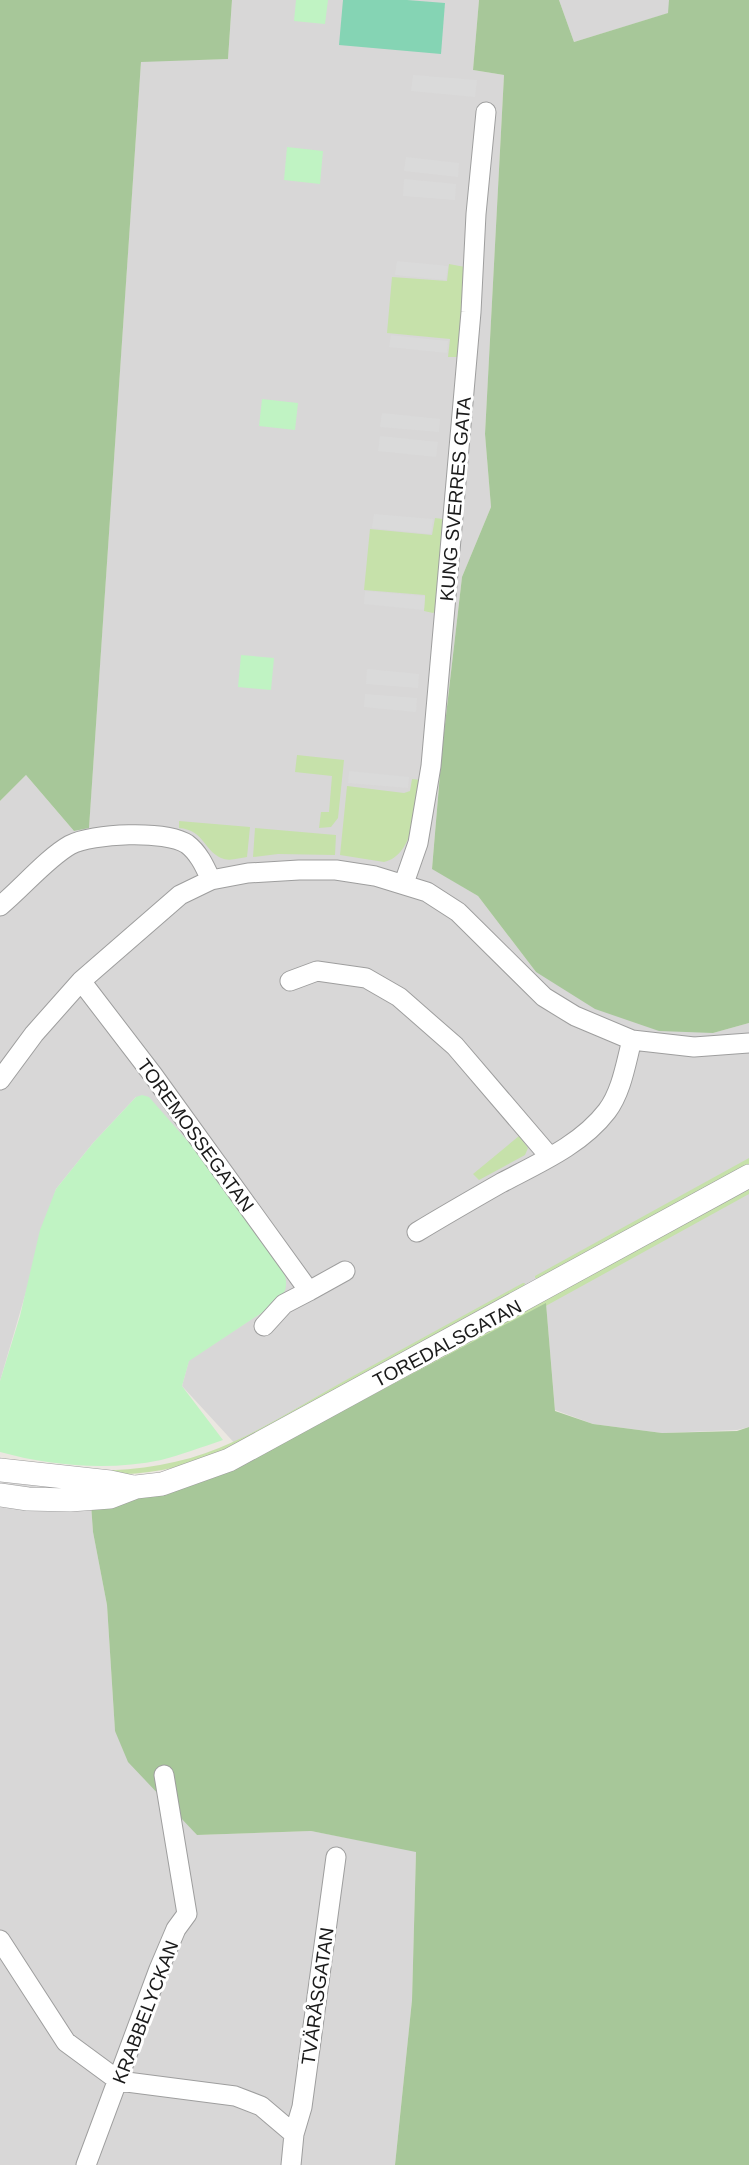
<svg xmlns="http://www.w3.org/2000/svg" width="749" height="2165" font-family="Helvetica,sans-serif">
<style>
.residential{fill:#d8d7d7}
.grass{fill:#c6e1aa}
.forest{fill:#a7c799}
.park{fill:#c0f3c3}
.pitch{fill:#85d4b4}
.parking{fill:#dadada}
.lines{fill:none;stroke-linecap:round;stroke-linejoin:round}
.minor-casing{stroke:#9e9e9e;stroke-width:21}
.tertiary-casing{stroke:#9e9e9e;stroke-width:24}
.minor{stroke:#fff;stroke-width:19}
.tertiary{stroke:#fff;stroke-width:23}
.labels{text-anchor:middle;stroke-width:6;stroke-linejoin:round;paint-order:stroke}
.street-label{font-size:19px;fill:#1a1a1a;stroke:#fff}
</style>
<rect width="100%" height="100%" fill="#ebe7e1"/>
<path class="residential" d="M232,0H479L473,70L504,75L485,434L491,507L462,577L442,750L432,868L478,896L536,972L713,1033L749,1023V1427L737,1430L662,1433L593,1424L555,1410L546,1303L250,1460L182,1386L189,1360L278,1302L136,1097L93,1143L56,1189L0,1381V801L26,775L74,831L89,827L141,61L228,59Z
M559,0H669V13L574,42Z
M0,1457L91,1504L93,1532L107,1605L115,1731L197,1835L311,1831L416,1851L412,2000L395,2165H0Z"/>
<path class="grass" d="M449,264L465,267L458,357H448L450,339L387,333L392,277L447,281Z
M435,518L443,519L437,610L433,613L424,611L425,595L364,590L370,529L432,535Z
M297,755L344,760L338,818L331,827L319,828L321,812H329L332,776L295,772Z
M412,779L422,780C417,804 414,856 384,862L340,855L347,786L404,793L410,791Z
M179,821L250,827L247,857C240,858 231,861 224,859C204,853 205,830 179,828Z
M255,828L336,835L335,855L278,854L253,857Z
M519,1136L528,1148L525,1155L479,1180L473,1174Z
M749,1158V1165L538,1279L535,1278V1276Z
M749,1188V1194L504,1329L229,1471Z
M523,1283H525L524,1287L229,1448C207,1457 186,1466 162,1470C108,1480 54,1471 0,1465V1458C67,1477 155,1475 219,1448C263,1430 304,1403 346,1380C405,1348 464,1315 523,1283Z"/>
<path class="forest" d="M0,0H232L228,59L141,62L89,828L74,831L26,775L0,801Z
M479,0H559L574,42L668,13L669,0H749V1023L713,1033L659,1031L595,1009L536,972L478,896L432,869L442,750L462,577L491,507L485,434L504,75L473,70Z
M546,1303L555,1411L593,1424L662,1433L737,1431L749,1427V2165H395L412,2000L416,1852L311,1831L197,1835L128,1762L115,1731L107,1605L93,1532L91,1504L250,1460Z"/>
<path class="park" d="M296,0H328L325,24L294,21Z
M287,147L323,151L320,184L284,180Z
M262,399L298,403L295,430L259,426Z
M241,655L274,658L271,690L238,687Z
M142,1095L149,1097L198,1153L280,1263C287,1278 290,1288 278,1302L189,1361L182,1386L223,1440C202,1447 181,1455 161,1460C109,1471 51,1466 0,1452V1381L20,1316L40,1230L56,1189L93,1143L136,1097Z"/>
<path class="pitch" d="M343,0H407L445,3L441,54L339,45Z"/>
<path class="parking" d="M413,75L477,80L475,97L411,91Z
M406,157L459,163L458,177L404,171Z
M404,179L456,184L455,200L403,196Z
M397,261L448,266L446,280L395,275Z
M391,335L448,341L447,353L389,347Z
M382,413L440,419L439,432L380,427Z
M380,436L438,442L436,457L378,451Z
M374,514L433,519L431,534L372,528Z
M365,591L425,596L424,610L364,604Z
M367,669L419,674L418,688L366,684Z
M365,694L417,698L416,712L364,707Z
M349,771L409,777L408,788L348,783Z"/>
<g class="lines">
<defs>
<path id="minor" d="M404,883L418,843L431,766L471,312L476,214L486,112
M0,906C21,889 47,858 70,845C92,833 166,830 187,844C199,853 205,867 211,880
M81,981L153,1075L309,1291L284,1304L264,1326
M290,981L317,971L366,978L399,997L455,1046L550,1157
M0,1080L34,1034L81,981L180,895L211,880L248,873L299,870H336L375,876L427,892L458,912L544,997L575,1016L632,1040L694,1047L749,1043
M417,1232C445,1215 473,1199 501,1183C539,1163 581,1145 607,1111C622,1091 626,1062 632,1040
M309,1291L345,1271
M0,1940L66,2042L119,2081L235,2096L261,2106L294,2134L291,2165
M294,2134L302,2107L336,1857
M86,2165L159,1969L176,1929L187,1914L164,1775"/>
<path id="tertiary" d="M0,1470L110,1482L133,1487
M0,1495L28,1499L70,1500L110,1497L136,1487L162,1484L229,1460L749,1176"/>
</defs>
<use href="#minor" class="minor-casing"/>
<use href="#tertiary" class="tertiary-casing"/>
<use href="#minor" class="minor"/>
<use href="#tertiary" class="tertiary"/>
</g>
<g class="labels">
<g class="street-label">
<text transform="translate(455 499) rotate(-85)" y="7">KUNG SVERRES GATA</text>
<text transform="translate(196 1135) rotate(54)" y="7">TOREMOSSEGATAN</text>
<text transform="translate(447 1343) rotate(-28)" y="7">TOREDALSGATAN</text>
<text transform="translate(317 1996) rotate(-82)" y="7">TVÄRÅSGATAN</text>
<text transform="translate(145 2012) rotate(-69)" y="7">KRABBELYCKAN</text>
</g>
</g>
</svg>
